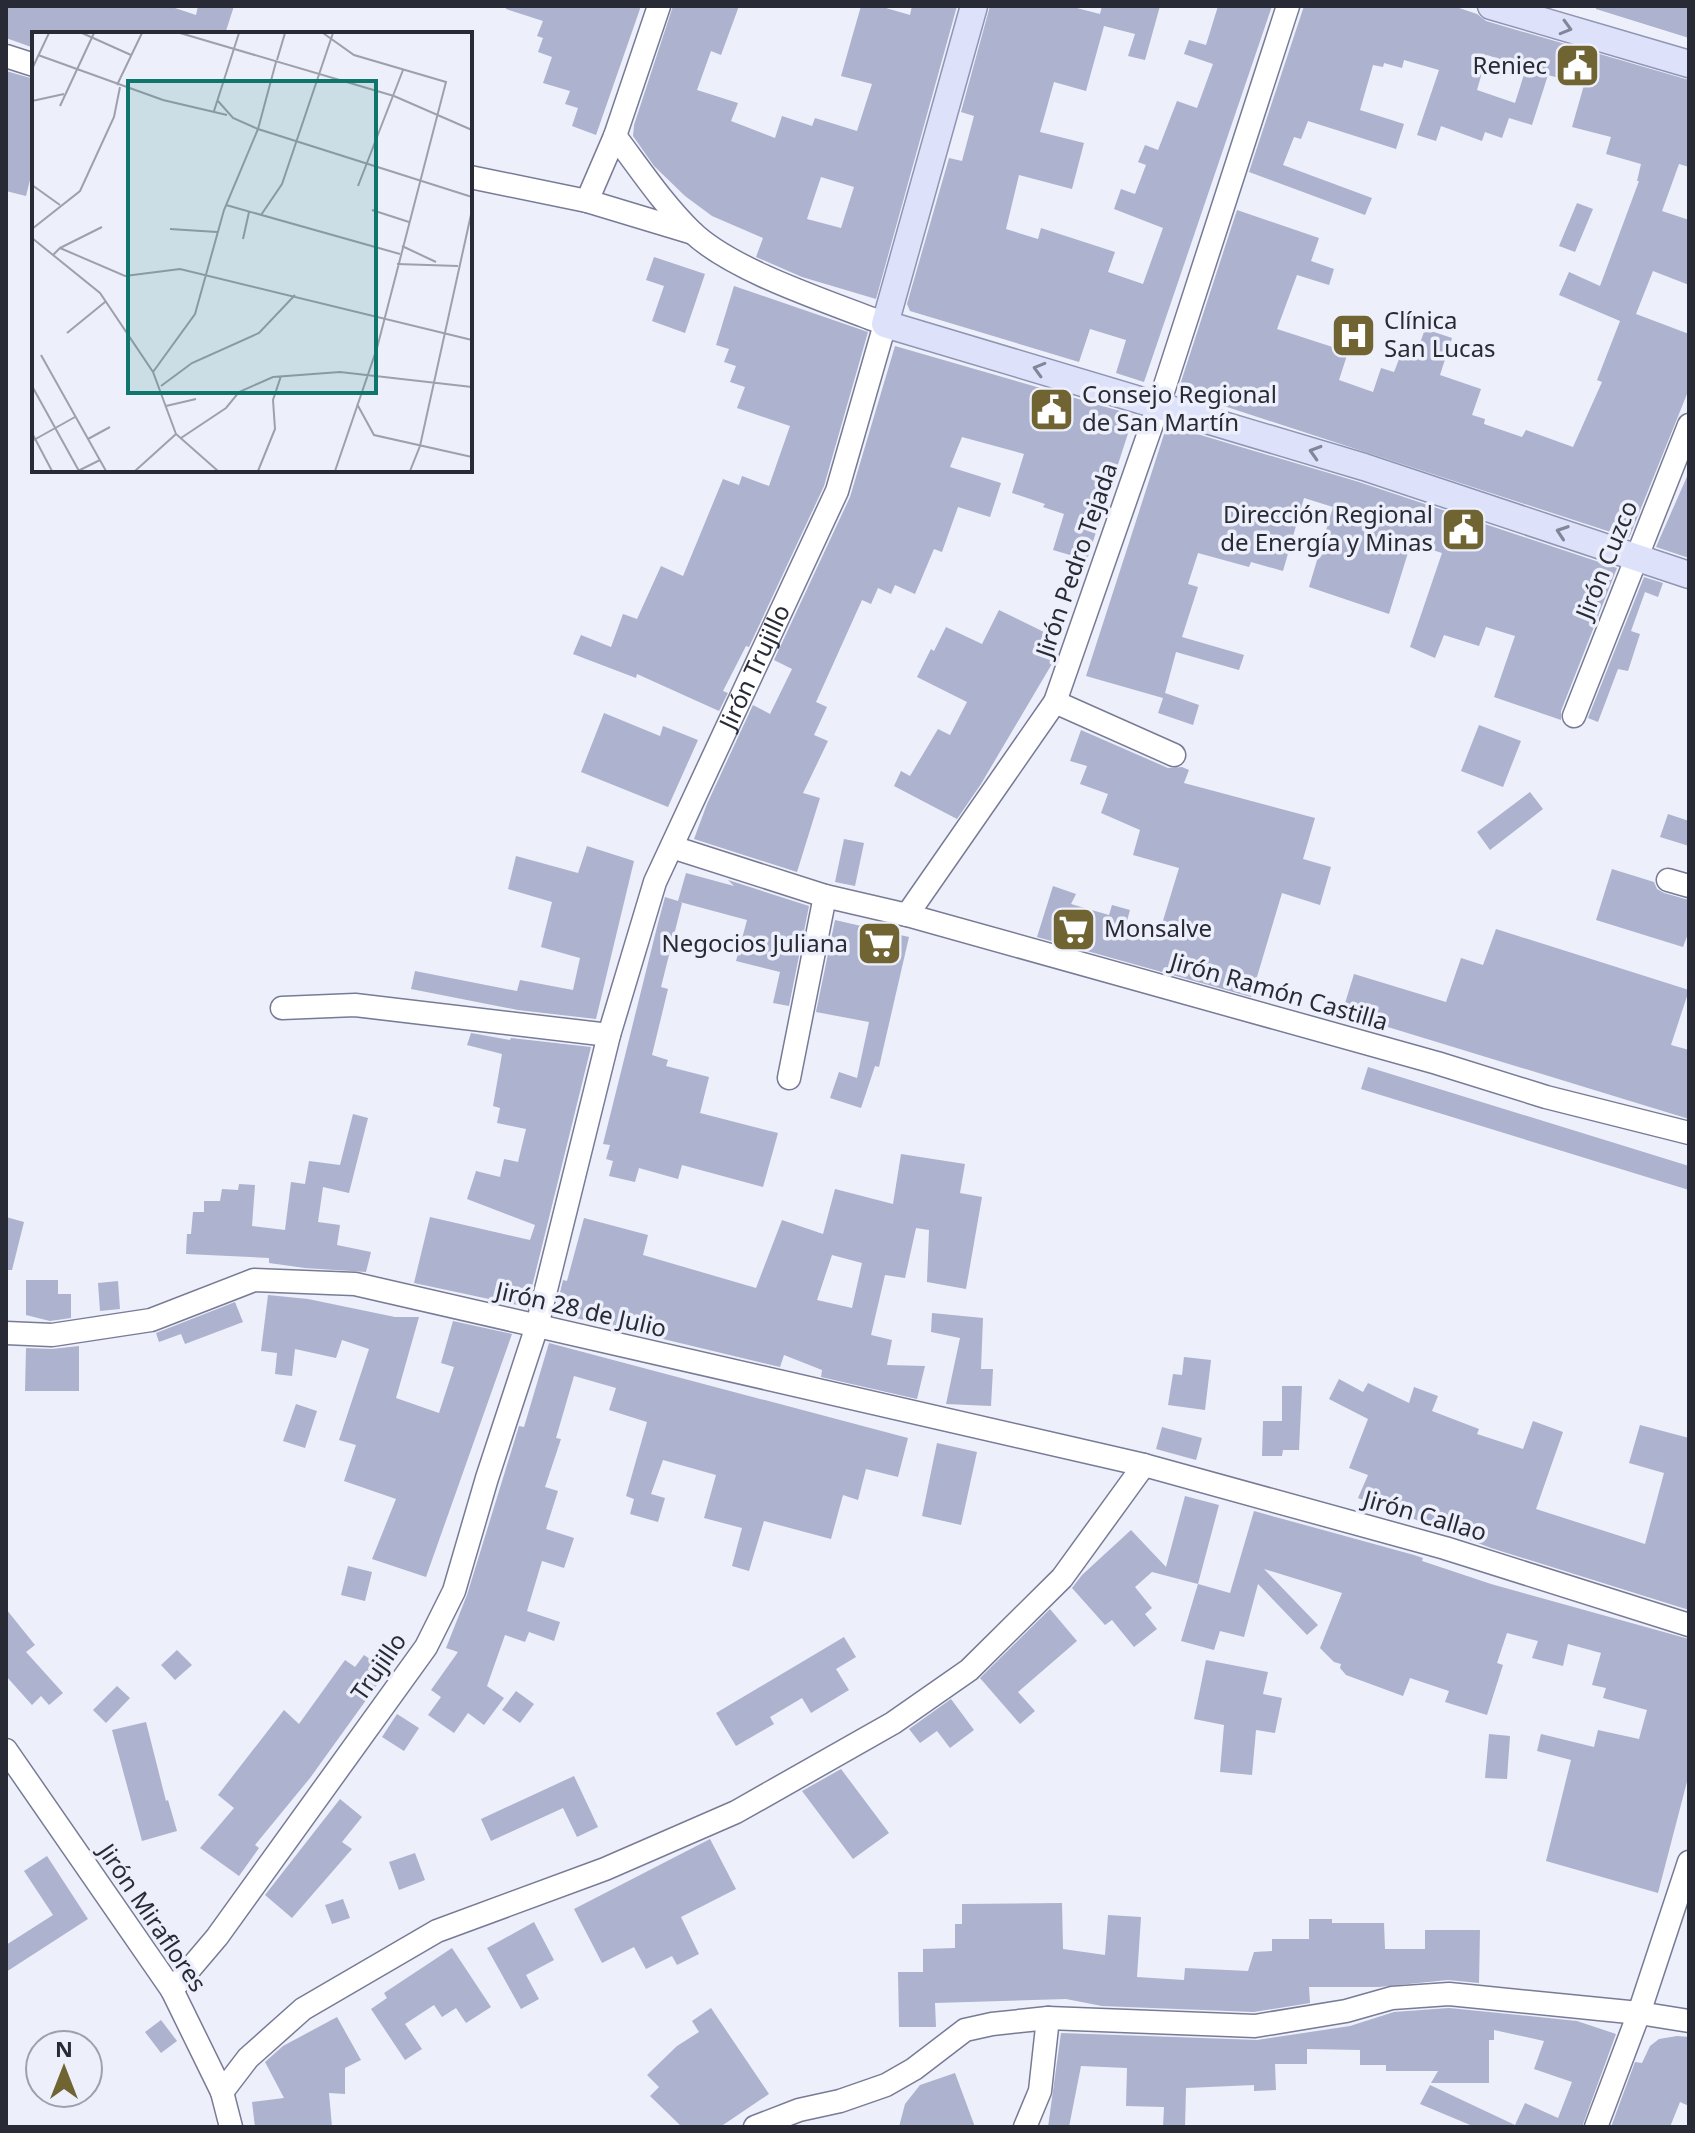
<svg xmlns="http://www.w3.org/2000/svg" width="1695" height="2133" font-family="'Noto Sans',sans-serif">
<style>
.building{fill:#adb2ce;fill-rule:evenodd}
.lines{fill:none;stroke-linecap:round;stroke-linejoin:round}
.minor-casing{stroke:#777b95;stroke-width:25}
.major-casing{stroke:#8f95b2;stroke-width:29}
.minor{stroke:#fff;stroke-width:22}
.major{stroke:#dde2fa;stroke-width:26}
.oneway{stroke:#828698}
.labels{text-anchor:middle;stroke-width:7;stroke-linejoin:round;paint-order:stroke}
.poi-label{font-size:24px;fill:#282a35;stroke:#edeffb;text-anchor:end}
.street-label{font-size:24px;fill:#282a35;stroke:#edeffb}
.inset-road{fill:none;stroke:#9ea0ac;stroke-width:2}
.view{fill:#0f766e;fill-opacity:0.15;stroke:#0f766e;stroke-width:4}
.inset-edge{fill:none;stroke:#282a35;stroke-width:4}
</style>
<rect width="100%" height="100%" fill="#edeffb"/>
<path class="building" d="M6,6H169L196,15L198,6H234L225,34H34V48L6,38Z
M506,6H641L596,135L572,126L578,108L565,104L570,91L543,83L552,57L538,52L543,38L537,36L543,21L506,9Z
M673,6H739L721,55L711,51L697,90L738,103L731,121L775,138L782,116L812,126L815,118L857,131L872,84L841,76L861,6H879L910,15L912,6H957L876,299L802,277L756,257L763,238L712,216L685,196L654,166L633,136L634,125ZM821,177L854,187L841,228L807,219Z
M990,6H1069L1100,14L1102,6H1160L1145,60L1128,56L1135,34L1104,26L1086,91L1054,82L1040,132L1084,143L1072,189L1019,175L1006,229L1038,239L1041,228L1115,252L1108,272L1143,284L1163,228L1114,209L1121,189L1135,194L1146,165L1138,162L1145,145L1158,150L1177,101L1197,108L1213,64L1184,54L1189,40L1206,45L1218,6H1272L1144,382L1116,373L1126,340L1090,329L1079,362L910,311L907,304L949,158L962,161L974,116L961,112Z
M1304,6H1453L1477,14L1486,21L1689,80V167L1679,164L1662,211L1689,220V285L1653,271L1636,314L1689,334V389L1629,538L1178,391L1237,210L1319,238L1311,261L1334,269L1329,285L1297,275L1277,329L1348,352L1339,380L1373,392L1381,368L1394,372L1405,344L1418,349L1425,329L1452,338L1440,375L1481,389L1472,415L1485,419L1484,424L1522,437L1526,430L1573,447L1602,382L1597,380L1620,321L1559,295L1569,272L1600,286L1639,181H1637L1641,164L1606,154L1611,137L1572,127L1584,85L1548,75L1532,125L1509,118L1502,138L1485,132L1482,141L1441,126L1436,141L1417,135L1439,70L1404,60L1402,68L1384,63L1383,67L1373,65L1360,110L1404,124L1396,149L1308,121L1301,139L1294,137L1283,165L1372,198L1365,215L1249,172ZM1487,55L1526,68L1515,103L1477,90Z
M1596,6H1689V38L1596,9Z
M6,71L34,79V177L31,176L26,196L6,191Z
M1577,203L1593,209L1575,252L1559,246Z
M654,257L705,274L685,333L652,321L664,286L646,280Z
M734,286L868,332L824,486L749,647L746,646L723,691L728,693L719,711L637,674L636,678L573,654L581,635L611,647L623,614L637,619L661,566L683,576L723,479L739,485L742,476L769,486L790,426L737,408L745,387L730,382L736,366L724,362L729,349L716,345Z
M895,346L1134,415L1087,560L1053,550L1064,514L1043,507L1045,504L1012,493L1024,454L962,437L950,467L1001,483L990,517L958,507L942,552L934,549L915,594L895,585L891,594L878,588L871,604L862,600L816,702L827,707L814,735L828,741L803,793L820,798L797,872L694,839L707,804L753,705L770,714L792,669L774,660L850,497Z
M1167,425L1359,482L1617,568L1561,711V720L1494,697L1515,636L1486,627L1479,646L1444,635L1435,658L1410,647L1442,553L1411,543L1389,614L1309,587L1333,507L1304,498L1283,571L1251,562L1249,567L1198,553L1188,584L1198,587L1182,637L1244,655L1239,670L1176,652L1165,693L1199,705L1193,725L1158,713L1163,698L1086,676Z
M1689,472V558L1656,547Z
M1644,577L1663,583L1658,597L1645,592L1631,631L1640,634L1628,671L1618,669L1598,722L1588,718Z
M999,610L1050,635L1042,651L1056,657L981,784L957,819L894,786L901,771L910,776L938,729L950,735L967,702L917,677L931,649L934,651L946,627L982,644Z
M604,713L660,736L663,726L698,740L668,807L581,772Z
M1479,725L1521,741L1503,787L1461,771Z
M1081,730L1168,768L1182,767L1189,770L1184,783L1315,818L1303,859L1331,867L1320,905L1282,893L1251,997L1037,937L1053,886L1076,894L1071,904L1109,915L1112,905L1130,910L1125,928L1158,937L1179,868L1133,855L1140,830L1101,813L1108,794L1080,784L1087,766L1070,761Z
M1530,792L1543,809L1490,850L1477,832Z
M1668,814L1689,821V846L1660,837Z
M844,839L864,843L855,886L835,882Z
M587,846L634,861L596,1019L518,1010L411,989L415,971L517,991L520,980L573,990L580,958L541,947L552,902L508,889L516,856L578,873Z
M1612,869L1654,882L1657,889L1664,893L1689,900V931L1683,947L1596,920Z
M686,873L734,886L728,880L809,906L789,1006L773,1003L780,972L736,961L747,920L680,902L682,903L661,987L668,989L652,1055L668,1060L666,1066L709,1077L700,1113L778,1133L763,1187L682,1165L678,1179L639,1168L635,1182L609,1176L613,1161L606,1159L610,1145L603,1144L658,923L665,897L678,901Z
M835,920L909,937L879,1067L875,1066L861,1108L830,1098L839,1072L857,1078L869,1022L816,1012Z
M1496,929L1689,990L1671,1045L1689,1050V1119L1342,1013L1354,974L1446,1002L1461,958L1483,965Z
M471,1033L510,1040L511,1038L591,1047L527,1307L414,1283L430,1217L530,1240L535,1225L467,1199L476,1171L500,1177L504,1159L518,1162L526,1129L497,1123L500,1108L493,1106L502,1054L467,1045Z
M1368,1067L1689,1166V1190L1361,1089Z
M353,1114L368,1118L349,1193L323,1187L318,1222L340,1225L337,1245L371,1252L366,1272L305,1268L269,1263V1258L186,1254L187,1234H191L193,1212H204V1201H220L222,1189L238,1190L239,1184L255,1185L252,1226L285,1230L291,1182L305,1184L309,1161L340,1165Z
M901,1154L965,1164L960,1193L982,1197L966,1289L927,1282L929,1230L916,1228L905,1278L885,1275L871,1335L892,1340L887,1365L925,1366L917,1399L821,1377L822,1370L784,1355L780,1367L555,1313L563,1280L567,1281L584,1218L648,1235L643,1255L756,1288L782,1220L823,1234L835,1189L893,1204ZM832,1255L862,1263L852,1308L817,1300Z
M6,1217L24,1222L12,1270H6Z
M26,1280H58V1294H71V1318L50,1321L26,1315Z
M118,1281L120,1309L100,1311L98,1283Z
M268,1295L308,1299L395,1317H419L396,1398L439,1413L454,1367L441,1363L453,1321L512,1334L426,1577L372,1559L396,1499L344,1481L356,1445L339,1440L369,1349L342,1340L336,1358L295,1349L292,1376L275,1374L277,1353L261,1351Z
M235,1302L243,1322L185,1344L181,1334L159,1342L156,1333Z
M932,1313L983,1318L981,1369H993L991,1406L946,1404L960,1338L931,1332Z
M549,1343L908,1438L898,1477L866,1469L858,1500L843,1495L831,1539L764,1521L749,1571L732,1566L742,1528L704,1518L716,1475L663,1460L651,1494L665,1498L658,1522L630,1514L634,1499L626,1496L647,1422L609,1410L616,1388L574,1376L556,1438L561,1439L545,1487L558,1491L546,1529L574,1538L564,1568L542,1561L527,1611L560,1622L554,1641L529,1632L525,1642L505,1635L487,1686L504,1698L484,1725L468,1713L454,1733L428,1715L441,1697L431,1690L458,1652L446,1648L467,1595L519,1426L524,1427Z
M79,1346V1391H25L26,1348L52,1349Z
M1184,1357L1211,1360L1205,1410L1168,1405L1173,1374L1182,1375Z
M1339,1379L1363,1392L1368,1383L1409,1403L1414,1387L1438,1396L1432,1411L1479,1429L1477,1434L1523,1449L1533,1421L1563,1432L1536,1509L1645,1544L1664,1473L1629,1463L1640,1425L1689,1438V1610L1491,1548L1358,1498L1368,1475L1349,1468L1368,1419L1329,1399Z
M1282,1386H1302L1299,1450H1283L1282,1456H1262L1263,1421H1282Z
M296,1404L317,1411L305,1448L283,1441Z
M1162,1427L1202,1438L1196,1460L1156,1449Z
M937,1443L977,1452L961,1525L922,1516Z
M1185,1496L1219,1505L1198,1584L1152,1572L1135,1587L1152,1608L1145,1614L1157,1629L1134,1647L1112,1620L1105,1625L1072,1588L1082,1575L1131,1530L1166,1567Z
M1254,1511L1414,1555L1423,1558L1422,1561L1491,1584L1689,1639V1774L1658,1893L1546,1861L1571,1760L1537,1751L1541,1734L1594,1747L1598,1730L1639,1739L1647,1710L1603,1698L1606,1688L1592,1685L1601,1653L1568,1644L1563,1666L1532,1658L1538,1641L1507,1633L1497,1663L1503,1665L1487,1715L1445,1702L1449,1691L1410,1678L1403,1696L1346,1675L1340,1668L1341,1664L1334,1662L1320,1648L1342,1593L1264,1569L1318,1625L1307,1635L1258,1584L1244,1637L1220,1631L1214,1650L1181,1641L1198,1584L1230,1593Z
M348,1566L372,1572L365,1601L341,1595Z
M6,1609L35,1645L26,1652L63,1693L49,1705L41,1696L32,1705L6,1676Z
M1050,1609L1077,1641L1018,1692L1035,1711L1020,1724L980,1678Z
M844,1637L856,1657L836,1669L849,1690L811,1713L802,1698L770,1717L774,1724L736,1746L716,1713Z
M177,1650L192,1665L175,1680L161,1665Z
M364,1655L387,1671L310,1778L255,1845L259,1848L239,1876L200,1848L234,1808L218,1795L284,1710L299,1724L345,1660L355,1667Z
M1206,1660L1268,1672L1263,1694L1282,1698L1275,1733L1256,1730L1252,1775L1220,1772L1224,1725L1194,1719Z
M117,1686L130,1698L106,1723L93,1710Z
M516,1691L534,1704L520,1723L502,1710Z
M951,1699L974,1730L950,1748L937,1731L920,1743L909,1729Z
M397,1714L419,1728L404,1751L382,1737Z
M146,1722L166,1801L168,1800L177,1831L142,1841L112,1730Z
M1489,1734L1510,1736L1507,1779L1485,1778Z
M841,1769L889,1833L853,1859L802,1791Z
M574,1776L598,1827L577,1837L563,1808L491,1841L481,1819Z
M340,1799L362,1817L342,1842L352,1849L292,1918L265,1895Z
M710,1839L736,1889L681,1917L699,1954L677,1965L672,1956L646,1969L634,1947L602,1963L574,1909Z
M415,1853L425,1880L399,1890L389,1862Z
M47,1856L88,1919L6,1972V1945L53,1915L24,1871Z
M343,1899L350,1918L332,1924L325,1905Z
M1062,1903L1063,1949L1105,1955L1108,1915L1141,1917L1137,1977L1184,1980L1185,1968L1248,1971L1254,1952L1272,1951V1939H1309V1919H1332V1923H1384L1385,1949H1425V1930H1480L1479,1983L1448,1980L1379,1987H1309L1310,2003L1254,2012L1102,2006L1066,1999L935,2003L936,2027H899L898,1972H923V1949L955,1948V1924H962V1904Z
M534,1922L554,1960L526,1975L539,1999L521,2009L487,1948Z
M452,1948L491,2007L466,2023L456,2008L442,2017L434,2005L405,2024L422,2049L405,2060L371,2009L387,1998L384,1993Z
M711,2008L769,2094L720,2127H682L650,2096L659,2087L647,2075L677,2046L699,2032L692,2021Z
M1449,2008L1577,2021L1616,2034L1582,2127H1475L1420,2104L1430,2085L1515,2125L1525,2103L1558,2118L1572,2082L1534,2069L1544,2041L1494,2030V2040H1489V2083H1431L1438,2071H1386V2065H1360V2050L1307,2049V2064H1275L1276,2090L1254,2091V2085L1186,2088L1185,2127H1163L1164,2107L1126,2106L1127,2068L1081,2066L1069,2127H1048L1061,2033L1257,2040L1350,2026L1394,2012Z
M337,2017L361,2060L345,2068V2094L329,2093L332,2127H255L252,2102L284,2098L265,2062L283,2046Z
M161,2020L177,2041L161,2053L145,2032Z
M1677,2036L1689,2037V2106L1680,2102L1670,2127H1611L1635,2062L1642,2063L1650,2046L1659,2039Z
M955,2073L975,2127H899L905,2104L920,2085Z"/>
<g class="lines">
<defs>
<g id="minor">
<path d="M6,56L34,65"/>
<path d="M470,177L587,201L693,233"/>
<path d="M587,201L615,136L659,6"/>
<path d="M1055,702L1174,755"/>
<path d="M1574,716L1689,425"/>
<path d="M672,847L825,896L907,915L1437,1063L1546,1097L1689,1133"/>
<path d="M1668,880L1689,886"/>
<path d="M907,915L1055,702L1159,404L1288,6"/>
<path d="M282,1008L355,1005L609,1035"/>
<path d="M789,1078L825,896"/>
<path d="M6,1333L52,1335L151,1320L254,1280L355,1284L1144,1465L1445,1548L1689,1625"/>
<path d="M6,1750L172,1990L222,2092L231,2127"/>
<path id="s1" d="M172,1990L217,1937L426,1647L454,1591L487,1478L537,1326L609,1035L655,882L837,491L885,324C830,302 734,272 692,232C663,204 640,169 615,136"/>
<path d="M222,2092L248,2058L303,2009L437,1931L605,1869L736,1812L893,1723L969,1670L1062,1578L1144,1465"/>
<path d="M755,2127L799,2110L840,2101L886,2085L914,2069L965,2030L992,2024L1048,2018L1255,2026L1346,2011L1392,1998L1449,1994L1639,2013L1689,2021"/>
<path d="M1025,2127L1040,2091L1048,2018"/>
<path d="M1596,2127L1639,2013L1689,1862"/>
</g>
<path id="major" d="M974,6L885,324L1364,467L1689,575
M1491,6L1689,64"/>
</defs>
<use href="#minor" class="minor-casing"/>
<use href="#major" class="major-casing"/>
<use href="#minor" class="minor"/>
<use href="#major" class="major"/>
</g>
<defs><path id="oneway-chevron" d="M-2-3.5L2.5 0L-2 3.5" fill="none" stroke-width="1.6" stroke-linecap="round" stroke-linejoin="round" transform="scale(2)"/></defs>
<g class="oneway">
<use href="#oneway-chevron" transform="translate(1566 28) rotate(16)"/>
<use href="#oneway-chevron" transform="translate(1039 369) rotate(-164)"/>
<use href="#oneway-chevron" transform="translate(1315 452) rotate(-163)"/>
<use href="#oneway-chevron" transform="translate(1562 532) rotate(-161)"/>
</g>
<defs>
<symbol id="civic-square" viewBox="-11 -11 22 22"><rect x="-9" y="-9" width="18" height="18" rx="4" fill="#706532" stroke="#edeffb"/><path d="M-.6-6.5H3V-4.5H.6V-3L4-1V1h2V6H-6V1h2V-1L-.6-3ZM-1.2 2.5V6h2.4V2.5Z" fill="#fff"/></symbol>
<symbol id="hospital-square" viewBox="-11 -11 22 22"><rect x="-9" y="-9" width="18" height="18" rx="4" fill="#706532" stroke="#edeffb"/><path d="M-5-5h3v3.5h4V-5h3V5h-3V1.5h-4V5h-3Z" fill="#fff"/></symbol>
<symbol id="supermarket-square" viewBox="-11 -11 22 22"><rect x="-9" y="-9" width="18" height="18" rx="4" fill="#706532" stroke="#edeffb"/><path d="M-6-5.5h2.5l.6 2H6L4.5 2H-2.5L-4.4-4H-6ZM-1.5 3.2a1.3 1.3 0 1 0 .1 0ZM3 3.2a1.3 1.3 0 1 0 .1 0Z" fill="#fff"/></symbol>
</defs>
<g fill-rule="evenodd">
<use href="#civic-square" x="1552" y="40" width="51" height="51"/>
<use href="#hospital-square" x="1328" y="310" width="51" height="51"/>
<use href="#civic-square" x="1026" y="384" width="51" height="51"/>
<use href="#civic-square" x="1438" y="504" width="51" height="51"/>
<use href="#supermarket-square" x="1048" y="904" width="51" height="51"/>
<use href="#supermarket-square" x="854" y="918" width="51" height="51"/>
</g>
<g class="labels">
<g class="poi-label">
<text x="1547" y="74">Reniec</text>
<text x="1384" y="329" text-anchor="start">Clínica<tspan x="1384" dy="28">San Lucas</tspan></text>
<text x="1082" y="403" text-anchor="start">Consejo Regional<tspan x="1082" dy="28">de San Martín</tspan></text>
<text x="1433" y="523">Dirección Regional<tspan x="1433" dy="28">de Energía y Minas</tspan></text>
<text x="1104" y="937" text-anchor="start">Monsalve</text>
<text x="848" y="952">Negocios Juliana</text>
</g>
<g class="street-label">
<text transform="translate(1077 560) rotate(-71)" y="8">Jirón Pedro Tejada</text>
<text transform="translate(1607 560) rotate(-68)" y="8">Jirón Cuzco</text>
<text dy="8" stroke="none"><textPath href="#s1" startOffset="1464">Jirón Trujillo</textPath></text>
<text transform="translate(1279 992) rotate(16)" y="8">Jirón Ramón Castilla</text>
<text transform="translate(581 1310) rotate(13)" y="8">Jirón 28 de Julio</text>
<text transform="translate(1425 1516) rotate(16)" y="8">Jirón Callao</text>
<text transform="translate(379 1667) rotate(-55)" y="8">Trujillo</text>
<text transform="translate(152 1918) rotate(56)" y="8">Jirón Miraflores</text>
</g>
</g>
<g transform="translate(32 32)">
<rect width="440" height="440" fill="#edeffb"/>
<path class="inset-road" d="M50,1L99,23M148,1L362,64L440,98M291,1L322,23L414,50L345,316L303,439M6,23L131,68L195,83M245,28L253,1M244,30L226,97L440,165M0,37L17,1M85,53L110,1M0,69L32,62M28,74L62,1M182,79L207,1M0,153L28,173M326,154L371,38M194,173L368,222M340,178L377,190M229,183L250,152L301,1M0,197L48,159L82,85L88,55M138,197L185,200M0,206L68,261L121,340L144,402L186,439M211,207L217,180M370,214L404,230M28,216L70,195M21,223L28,216L93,244L148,237L440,308M365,232L426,234M35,301L73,270M9,323L74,439M121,340L163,282L192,178L226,97L201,86L186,69M0,354L47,439M129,354L160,331L227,301L263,263M325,372L342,403L440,425M134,374L164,367M0,401L20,439M149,406L194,376L207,360L241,345L308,340L440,355M56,407L78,395M0,409L43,385M46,439L68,428M103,439L144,402M226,439L243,397L241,368L249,344M378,439L388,414L440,178"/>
<path class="view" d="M96,49H344V361H96Z"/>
<rect width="440" height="440" class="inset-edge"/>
</g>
<rect width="1695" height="2133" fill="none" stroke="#282a35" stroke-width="16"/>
<g transform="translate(64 2069)"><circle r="38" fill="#edeffb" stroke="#9ea0ac" stroke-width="2"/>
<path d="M0-6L14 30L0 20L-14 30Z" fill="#706532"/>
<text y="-12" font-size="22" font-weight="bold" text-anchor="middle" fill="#282a35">N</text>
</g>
</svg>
